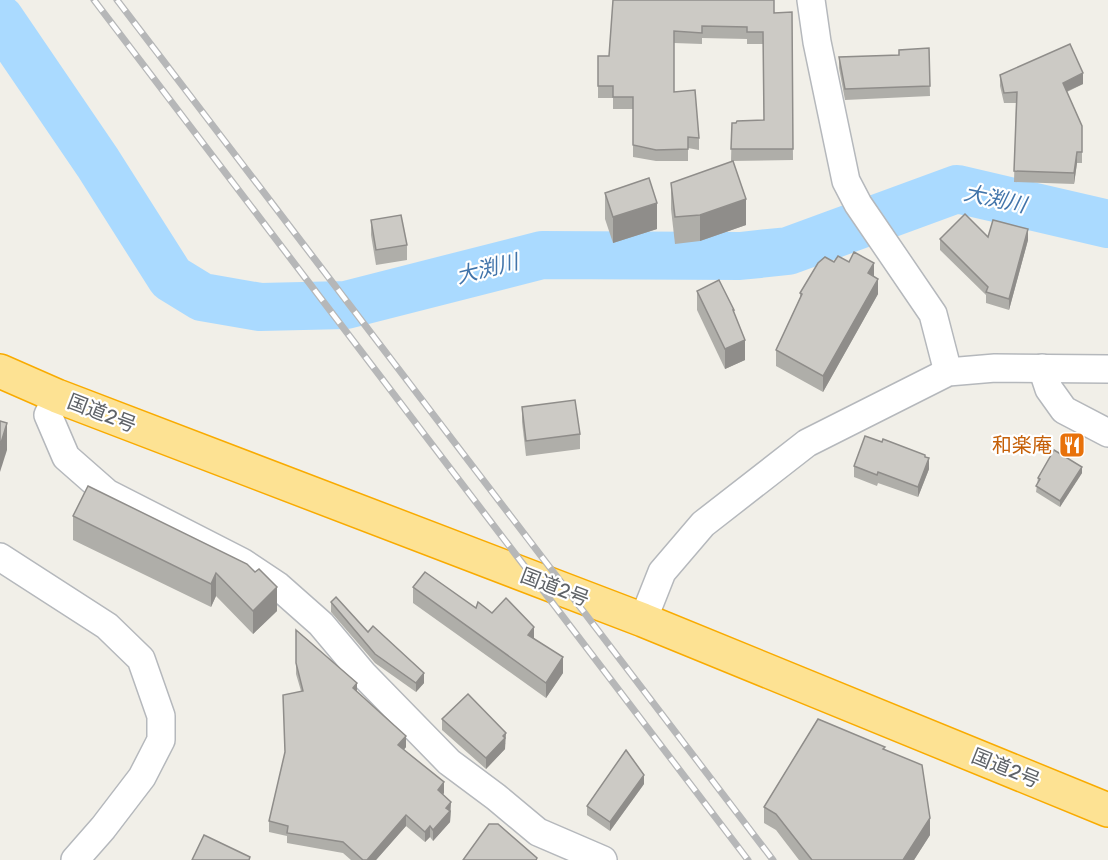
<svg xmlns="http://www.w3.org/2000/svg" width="1108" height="860" font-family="Rubik,'Noto Sans JP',sans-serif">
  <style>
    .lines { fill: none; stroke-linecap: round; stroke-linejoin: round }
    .river { stroke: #aadaff; stroke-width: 48 }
    .minor-casing { stroke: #b5b8bc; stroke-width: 30 }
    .highway-casing { stroke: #f9ab00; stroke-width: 36 }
    .minor { stroke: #fff; stroke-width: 27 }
    .highway { stroke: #fde293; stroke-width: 33 }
    .rail-casing { stroke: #b6b7b8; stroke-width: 7 }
    .rail { stroke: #fff; stroke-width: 4.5; stroke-dasharray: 14; stroke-linecap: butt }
    .wall { fill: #afaea9 }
    .shaded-wall { fill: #8f8d8a }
    .building { fill: #cccac5; stroke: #8f8d8a; stroke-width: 1.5 }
    .labels { text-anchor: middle; stroke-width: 4.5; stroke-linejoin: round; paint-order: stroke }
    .street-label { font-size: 20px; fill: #5f6368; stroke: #fff }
    .food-label { font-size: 20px; fill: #c56008; stroke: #fff; text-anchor: end }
    .water-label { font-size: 21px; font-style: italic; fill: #4174aa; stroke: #fff }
  </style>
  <rect width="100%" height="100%" fill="#f1efe8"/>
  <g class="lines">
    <polyline class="river" points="0,19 98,163 171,278 202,297 260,307 346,305 542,255 740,256 788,251 957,189 1108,224"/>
    <defs>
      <g id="minor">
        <polyline points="811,0 817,42 846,181 858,204 933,314 948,372"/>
        <polyline points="1042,368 1049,389 1064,410 1108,433"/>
        <polyline points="57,396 48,415 66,457 107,493 242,562 278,586 321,624 363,674 449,762 496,797 538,832 603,860"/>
        <polyline points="0,557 107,626 141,659 161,716 161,740 142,777 103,828 75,860"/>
        <polyline points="643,620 662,572 703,524 807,443 948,372 995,368 1108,369"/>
      </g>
      <polyline id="highway" points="0,371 57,396 643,620 1108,810"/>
    </defs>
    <use href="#minor" class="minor-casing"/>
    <use href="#highway" class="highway-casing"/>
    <use href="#minor" class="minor"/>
    <use href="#highway" class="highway"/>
    <defs>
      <g id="rail">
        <polyline points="94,0 748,860"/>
        <polyline points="117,0 773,860"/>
      </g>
    </defs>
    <use href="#rail" class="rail-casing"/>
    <use href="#rail" class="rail"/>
  </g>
  <g class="wall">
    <polygon points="613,0 774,13 792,12 793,160 731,161 732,123 764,120 763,44 747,44 747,39 702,38 702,44 674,43 674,92 699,138 699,150 688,148 688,161 656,161 633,157 633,109 613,109 613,98 598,98 598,56 609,56"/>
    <polygon points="929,48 930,96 845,100 839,68 839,57 899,55"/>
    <polygon points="1000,75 1083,84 1067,92 1082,126 1082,163 1077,163 1074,184 1014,182 1016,103 1004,103 1000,86"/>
    <polygon points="671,183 746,225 700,241 675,244 671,209"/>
    <polygon points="605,193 657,229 613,243 605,219"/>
    <polygon points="371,220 407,245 407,260 376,265 371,235"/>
    <polygon points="988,237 1028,240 1009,310 986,303 986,295 940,250 940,239"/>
    <polygon points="834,262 874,276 878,294 823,392 776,366 776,350 800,298 800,293"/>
    <polygon points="697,291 734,314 745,360 725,369 697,310"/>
    <polygon points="522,407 580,434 580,449 526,456 522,422"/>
    <polygon points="925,457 929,469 918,497 878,483 877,486 854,477 854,466"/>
    <polygon points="1082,473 1060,507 1036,492 1038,478"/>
    <polygon points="88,486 277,611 253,634 216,596 211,607 73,540 73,516"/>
    <polygon points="413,587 476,608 492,613 534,638 563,673 546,698 413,603"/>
    <polygon points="331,602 368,632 424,683 416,692 375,663 331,612"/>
    <polygon points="296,630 357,691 406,747 404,750 444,793 443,795 451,812 450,822 433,841 430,837 425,842 406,826 376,860 351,860 343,853 287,843 287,836 269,832 269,821 301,691 296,674"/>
    <polygon points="442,719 506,744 505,744 505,749 486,769 442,730"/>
    <polygon points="885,750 930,835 914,860 799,860 776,830 764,823 764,807"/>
    <polygon points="644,784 610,831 587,815 587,806"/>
  </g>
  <g class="shaded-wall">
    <polygon points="1083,73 1083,84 1063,93 1063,83"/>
    <polygon points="1077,152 1077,163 1074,184 1074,173"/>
    <polygon points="746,199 746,225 700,241 700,215"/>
    <polygon points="657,203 657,229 613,243 613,217"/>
    <polygon points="1028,229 1028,240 1009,310 1009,299"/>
    <polygon points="874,263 874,279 868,273"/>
    <polygon points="878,279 878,294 823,392 823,376"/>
    <polygon points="745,340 745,360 725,369 725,349"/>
    <polygon points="7,423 7,450 0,472 0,446"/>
    <polygon points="929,458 929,469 918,497 918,487"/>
    <polygon points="1082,467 1082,473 1060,507 1060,501"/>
    <polygon points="216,573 216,596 211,607 211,584"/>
    <polygon points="277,587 277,611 253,634 253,611"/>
    <polygon points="534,627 534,643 528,635"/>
    <polygon points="563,657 563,673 546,698 546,683"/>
    <polygon points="424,673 424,683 416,692 416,683"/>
    <polygon points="357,683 357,694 353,688"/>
    <polygon points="506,733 505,749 486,769 486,758"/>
    <polygon points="406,736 406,747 398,756 398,745"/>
    <polygon points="644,775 644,784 610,831 610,822"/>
    <polygon points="444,782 444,793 438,800 438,790"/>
    <polygon points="451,802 450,822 433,841 433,830 446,808"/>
    <polygon points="406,815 406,826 376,860 367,860"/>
    <polygon points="930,818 930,835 914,860 903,860"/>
    <polygon points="430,826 430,837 425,842 425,832"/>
  </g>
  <g class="building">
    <polygon points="613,0 774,0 774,13 792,12 793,149 731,149 732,123 736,123 737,121 764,120 763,32 747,32 747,27 702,26 702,33 674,31 674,92 695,90 699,138 688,137 688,149 656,150 633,145 633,97 613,97 613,86 598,86 598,56 609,56"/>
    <polygon points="1070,44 1083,73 1063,83 1082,126 1082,152 1077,152 1074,173 1014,171 1017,92 1004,93 1000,75"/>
    <polygon points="929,48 930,86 845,89 839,57 899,55 899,50"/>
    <polygon points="733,161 746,199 700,215 675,217 671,183"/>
    <polygon points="649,178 657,203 613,217 605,193"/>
    <polygon points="965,214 988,237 993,220 1028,229 1009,299 986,292 988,287 940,239"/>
    <polygon points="401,215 407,245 376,250 371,220"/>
    <polygon points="854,252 874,263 868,273 878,279 823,376 776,350 802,294 800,293 818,263 825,257 834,262 838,256 849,262"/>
    <polygon points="719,280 734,310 733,310 745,340 725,349 697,291"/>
    <polygon points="575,400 580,434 526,441 522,407"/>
    <polygon points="0,421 7,423 0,446"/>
    <polygon points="865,436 882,442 883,439 925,455 925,457 929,458 918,487 878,472 877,475 854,466"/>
    <polygon points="1054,450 1082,467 1060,501 1036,486 1040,479 1038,478"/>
    <polygon points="88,486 247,564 255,572 259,569 277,587 253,611 216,573 211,584 73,516"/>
    <polygon points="425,572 476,608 478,602 492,613 506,598 534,627 528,635 563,657 546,683 413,587"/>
    <polygon points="336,597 368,632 373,626 424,673 416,683 375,654 331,602"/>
    <polygon points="296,630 357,683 353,688 406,736 398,745 444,782 438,790 451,802 446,808 450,811 433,830 430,826 425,832 406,815 367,860 363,860 343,842 287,833 288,826 269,821 285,752 283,695 303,691 296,663"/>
    <polygon points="468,694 506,733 503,736 505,738 486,758 442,719"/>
    <polygon points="818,719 885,747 883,749 922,765 930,818 903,860 812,860 776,814 764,807"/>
    <polygon points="626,750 644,775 610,822 587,806"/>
    <polygon points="489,824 498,824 537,858 536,860 463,860"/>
    <polygon points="204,835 250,857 249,860 192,860"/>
  </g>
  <defs>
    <symbol id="restaurant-square" viewBox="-11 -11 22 22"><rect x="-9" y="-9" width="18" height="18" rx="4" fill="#e8710a" stroke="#fff"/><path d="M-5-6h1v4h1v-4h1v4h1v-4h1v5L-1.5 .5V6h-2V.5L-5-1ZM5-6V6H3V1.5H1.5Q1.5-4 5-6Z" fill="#fff"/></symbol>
  </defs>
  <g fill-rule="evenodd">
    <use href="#restaurant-square" x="1057" y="430" width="30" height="30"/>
  </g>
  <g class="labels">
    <g class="street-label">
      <text transform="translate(102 413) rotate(21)" y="7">国道2号</text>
      <text transform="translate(555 587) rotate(21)" y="7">国道2号</text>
      <text transform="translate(1006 768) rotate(22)" y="7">国道2号</text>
    </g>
    <g class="food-label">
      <text x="1052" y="452">和楽庵</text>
    </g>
    <g class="water-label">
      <text transform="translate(995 199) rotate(12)" y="7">大渕川</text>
      <text transform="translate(487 269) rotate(-14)" y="7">大渕川</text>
    </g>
  </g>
</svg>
